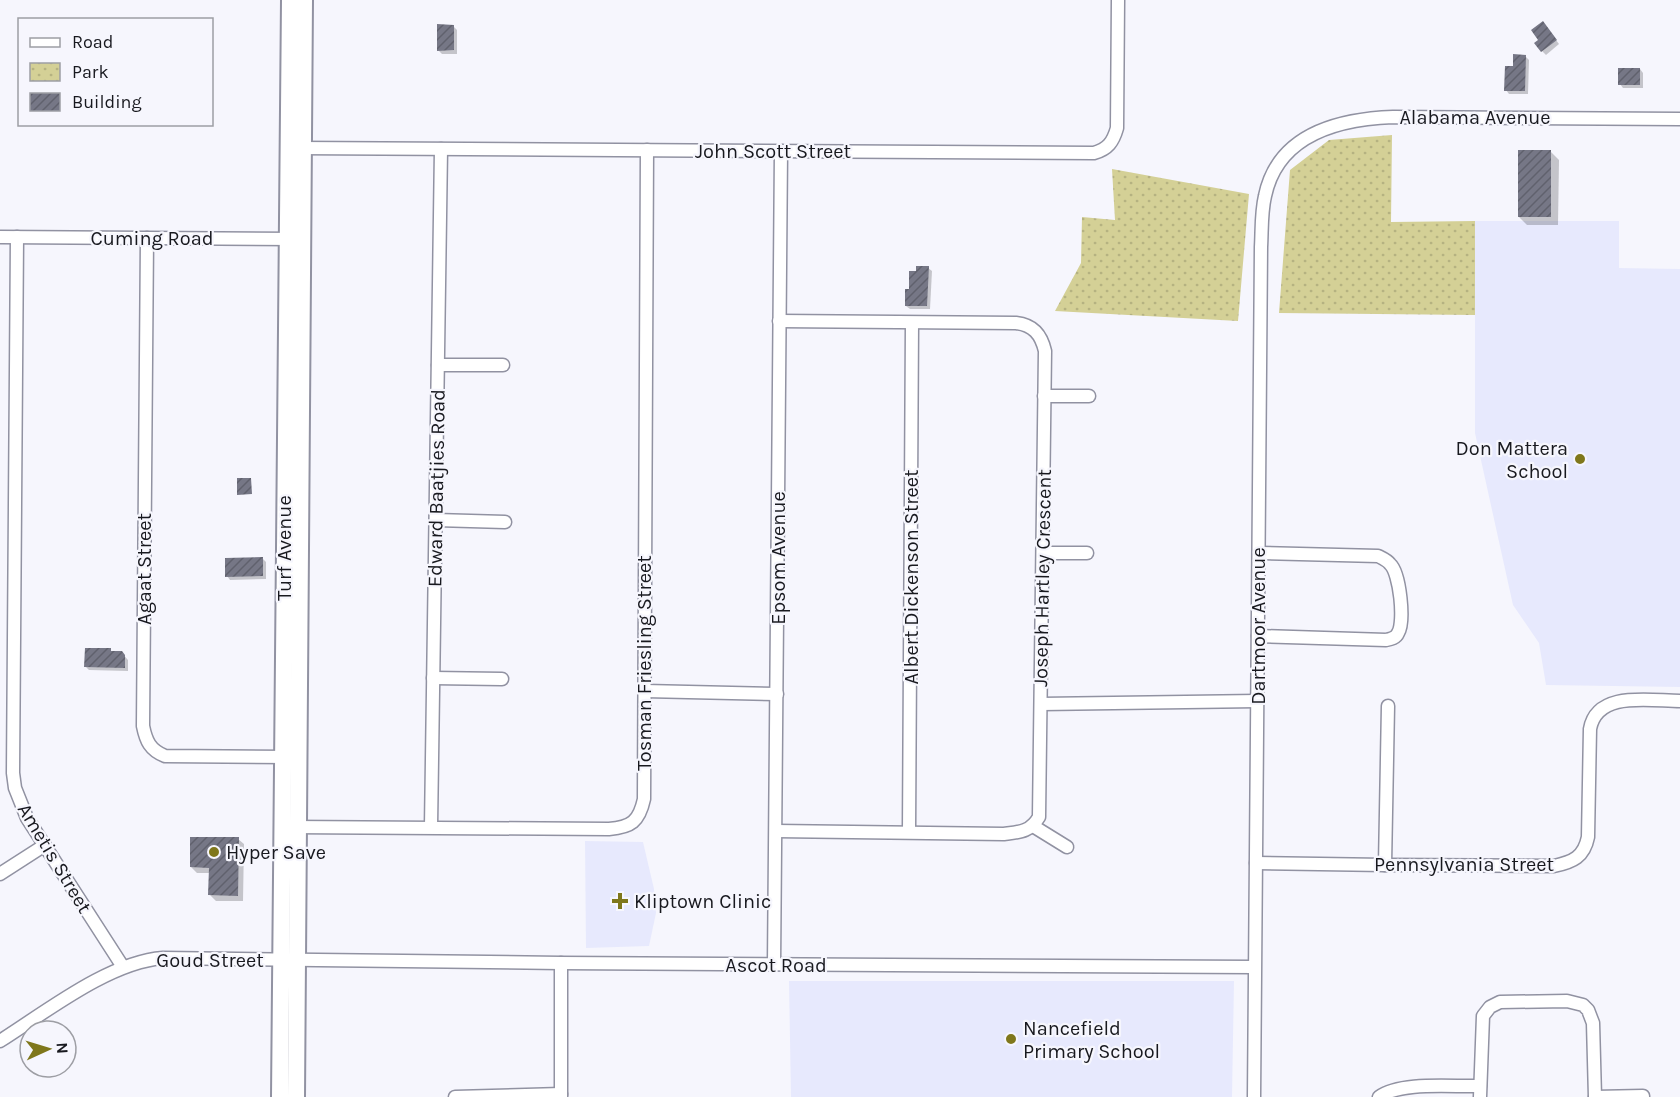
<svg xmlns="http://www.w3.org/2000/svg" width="1680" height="1097" font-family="Karla,sans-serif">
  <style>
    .built { fill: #e7e9fd }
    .park { fill: url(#park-dots) }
    .shadow { fill: #0003 }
    .building { fill: url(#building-hatch) }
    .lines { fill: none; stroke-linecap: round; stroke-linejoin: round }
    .street-casing { stroke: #9192a2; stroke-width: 15 }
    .secondary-casing { stroke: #9192a2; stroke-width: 20 }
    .street { stroke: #fff; stroke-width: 12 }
    .secondary { stroke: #fff; stroke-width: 16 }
    .poi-dot { fill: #7f771b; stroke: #f6f6fd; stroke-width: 2 }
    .labels { text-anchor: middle; stroke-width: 4.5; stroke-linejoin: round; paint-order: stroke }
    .street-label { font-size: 20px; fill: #18191f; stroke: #f6f6fd }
    .poi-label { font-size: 20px; fill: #18191f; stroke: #f6f6fd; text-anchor: start }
  </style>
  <defs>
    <pattern id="park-dots" width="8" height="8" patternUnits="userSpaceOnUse" patternTransform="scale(1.5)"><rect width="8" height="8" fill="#d4d096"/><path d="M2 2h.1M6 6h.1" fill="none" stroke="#b5b281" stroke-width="1.8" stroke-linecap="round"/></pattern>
    <pattern id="building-hatch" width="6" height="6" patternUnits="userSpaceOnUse" patternTransform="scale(1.5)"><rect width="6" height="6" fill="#767786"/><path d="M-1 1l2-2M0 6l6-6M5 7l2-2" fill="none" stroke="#60616d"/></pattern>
  </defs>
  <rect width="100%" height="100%" fill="#f6f6fd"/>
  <g class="built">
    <polygon points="1475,221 1619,221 1619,268 1680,269 1680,687 1546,685 1539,643 1513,605 1475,433"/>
    <polygon points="585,841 643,842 654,889 656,913 649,946 586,948"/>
    <polygon points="789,981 1234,981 1232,1097 791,1097"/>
  </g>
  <g class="park">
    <polygon points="1392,135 1391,222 1475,221 1475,315 1279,313 1290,170 1329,140"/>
    <polygon points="1112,169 1249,194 1238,321 1055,311 1081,263 1082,217 1115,220"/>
  </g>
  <g class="shadow">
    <polygon points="453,26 457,30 457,54 442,54 438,50"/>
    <polygon points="1546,27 1559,44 1546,55 1542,51"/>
    <polygon points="1525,56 1529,60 1528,94 1509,94 1506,90 1514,68"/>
    <polygon points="1640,69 1643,73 1643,88 1623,88 1620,84"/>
    <polygon points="1551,152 1559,160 1558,225 1527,225 1519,217"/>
    <polygon points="928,268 932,271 930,309 910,309 906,306 911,290"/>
    <polygon points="262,558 266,562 266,579 230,580 227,576"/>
    <polygon points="110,650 113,652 121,652 128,660 128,671 89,670 86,667"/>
    <polygon points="238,839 244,844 243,901 216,901 210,895 210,873 197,873 191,867"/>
  </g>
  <g class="building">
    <polygon points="1543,21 1557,40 1541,52 1534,43 1538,40 1531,30"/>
    <polygon points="437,24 454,25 454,50 437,51"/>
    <polygon points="1513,54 1526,55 1525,91 1504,91 1505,66 1513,66"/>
    <rect x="1618" y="68" width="22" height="17"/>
    <rect x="1518" y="150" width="33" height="67"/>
    <polygon points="916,266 929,266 927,306 905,306 905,289 909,289 909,271 916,271"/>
    <polygon points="237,478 251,478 252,494 237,495"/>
    <polygon points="263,557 263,576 225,577 225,558"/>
    <polygon points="85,648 111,648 111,651 122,651 125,655 125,668 84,667"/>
    <polygon points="190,837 239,837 238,896 208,895 209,868 190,867"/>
  </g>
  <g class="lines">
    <defs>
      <g id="street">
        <path d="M297,148L1094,153C1108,149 1113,142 1117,128L1118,0"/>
        <polyline points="0,237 296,239"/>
        <polyline points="17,237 13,773 15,788 27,818 123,967"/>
        <path d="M147,238L143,726C146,741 150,750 165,756L290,757"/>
        <polyline points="438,365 503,365"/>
        <polyline points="1044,396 1089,396"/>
        <polyline points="436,520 505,522"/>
        <polyline points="1043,553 1087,553"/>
        <path d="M1258,636L1386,640C1391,639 1396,638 1398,633C1405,622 1400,573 1390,564C1387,560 1382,558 1378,556L1259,553"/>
        <polyline points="433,678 502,679"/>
        <polyline points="645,691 777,694"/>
        <polyline points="1041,704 1258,701"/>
        <polyline points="1033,826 1067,847"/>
        <path d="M291,827L609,829C631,827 639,822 644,799L647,150"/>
        <polyline points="431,827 441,149"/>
        <path d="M776,831L1004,834C1020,832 1030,832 1039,817L1045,351C1041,334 1033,325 1016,323L779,321"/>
        <polyline points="909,832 912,323"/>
        <path d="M1256,863L1385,865L1554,866C1573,862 1584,857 1588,837L1590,729C1597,690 1650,701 1680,701"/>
        <polyline points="1385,865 1388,706"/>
        <polyline points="0,874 45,845"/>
        <polyline points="561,963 561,1097"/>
        <polyline points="774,965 781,151"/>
        <path d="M0,1041C46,1012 109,962 163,958L561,963L1254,967"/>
        <polyline points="455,1097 561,1094"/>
        <path d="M1254,1097L1261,247C1262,230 1261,213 1265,196C1278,134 1339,119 1393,117L1680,119"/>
        <path d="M1379,1097C1401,1081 1452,1087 1480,1086"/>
        <polyline points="1480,1097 1483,1016 1490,1007 1500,1002 1567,1001 1583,1005 1588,1010 1593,1023 1595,1097"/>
        <polyline points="1595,1097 1643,1096"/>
      </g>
      <g id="secondary">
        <polyline points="280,1097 290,0"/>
        <polyline points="296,1097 304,0"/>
      </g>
    </defs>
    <use href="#street" class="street-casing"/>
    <use href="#secondary" class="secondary-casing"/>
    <use href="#street" class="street"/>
    <use href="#secondary" class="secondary"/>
  </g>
  <g class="poi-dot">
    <circle cx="1580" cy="459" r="6"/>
    <circle cx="214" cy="852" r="6"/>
    <path d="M617 892h6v6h6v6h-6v6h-6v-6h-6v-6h6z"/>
    <circle cx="1011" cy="1039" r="6"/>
  </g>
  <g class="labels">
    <g class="street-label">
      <text x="1475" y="124">Alabama Avenue</text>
      <text x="773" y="158">John Scott Street</text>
      <text x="152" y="245">Cuming Road</text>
      <text transform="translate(436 488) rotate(-89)" y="7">Edward Baatjies Road</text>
      <text transform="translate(284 548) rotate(-90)" y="7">Turf Avenue</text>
      <text transform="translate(778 558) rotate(-90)" y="7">Epsom Avenue</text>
      <text transform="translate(144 569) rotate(-90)" y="7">Agaat Street</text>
      <text transform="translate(911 577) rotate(-90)" y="7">Albert Dickenson Street</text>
      <text transform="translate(1042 578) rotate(-89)" y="7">Joseph Hartley Crescent</text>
      <text transform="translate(1258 626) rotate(-90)" y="7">Dartmoor Avenue</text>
      <text transform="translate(644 663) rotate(-90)" y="7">Tosman Friesling Street</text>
      <text transform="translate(55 858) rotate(59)" y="7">Ametis Street</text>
      <text x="1464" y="871">Pennsylvania Street</text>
      <text x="210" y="967">Goud Street</text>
      <text x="776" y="972">Ascot Road</text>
    </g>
    <g class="poi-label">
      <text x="1568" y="455" text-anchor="end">Don Mattera<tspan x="1568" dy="23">School</tspan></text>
      <text x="226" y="859">Hyper Save</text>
      <text x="634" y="908">Kliptown Clinic</text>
      <text x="1023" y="1035">Nancefield<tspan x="1023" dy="23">Primary School</tspan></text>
    </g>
  </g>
  <rect x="18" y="18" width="195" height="108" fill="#f6f6fd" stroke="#9d9ea4" stroke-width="1.5"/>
  <rect x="30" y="38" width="30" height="9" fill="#ffffff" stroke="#9d9ea4" stroke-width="1.5"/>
  <text x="72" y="48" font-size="18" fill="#18191f">Road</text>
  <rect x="30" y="63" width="30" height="18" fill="url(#park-dots)" stroke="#9d9ea4" stroke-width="1.5"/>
  <text x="72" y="78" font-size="18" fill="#18191f">Park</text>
  <rect x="30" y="93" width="30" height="18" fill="url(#building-hatch)" stroke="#9d9ea4" stroke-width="1.5"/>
  <text x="72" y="108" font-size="18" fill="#18191f">Building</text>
  <g transform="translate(48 1049) rotate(86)"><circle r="28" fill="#f6f6fd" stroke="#9d9ea4" stroke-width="1.5"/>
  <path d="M0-4.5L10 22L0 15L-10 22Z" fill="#7f771b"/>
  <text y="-9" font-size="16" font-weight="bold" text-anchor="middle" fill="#18191f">N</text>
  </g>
</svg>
